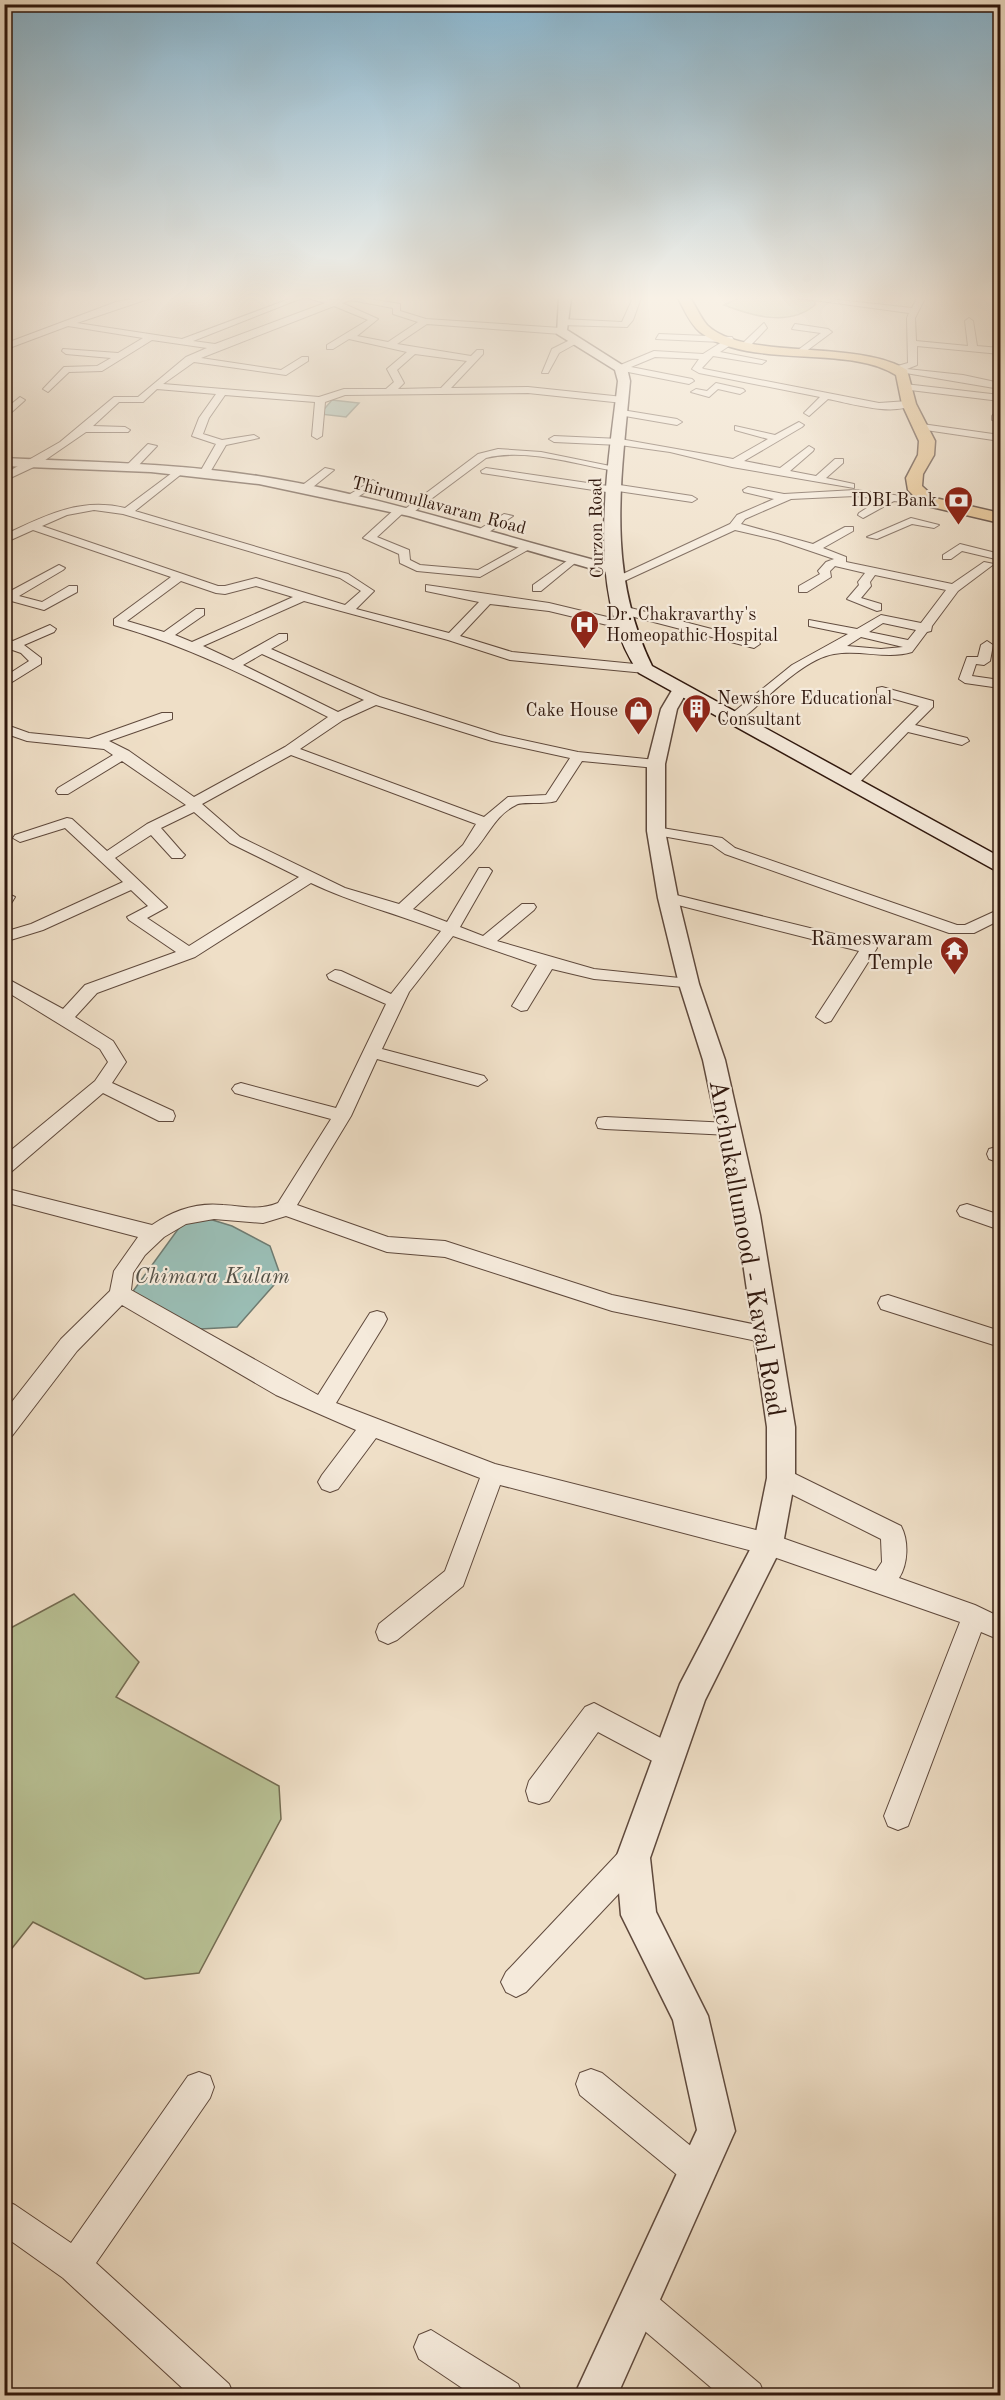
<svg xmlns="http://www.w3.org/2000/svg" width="1005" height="2400" font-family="'Old Standard TT',serif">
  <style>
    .green { fill: #b9c296; stroke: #746c52; stroke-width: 1.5 }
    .water { fill: #9abdb4; stroke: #6f7b71; stroke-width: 1.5 }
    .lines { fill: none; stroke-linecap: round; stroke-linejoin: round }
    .minor-casing { stroke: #5f493c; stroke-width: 2 }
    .tertiary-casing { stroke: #5f493c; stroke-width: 3 }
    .secondary-casing { stroke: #2f170d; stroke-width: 3 }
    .primary-casing { stroke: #2f170d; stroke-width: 3 }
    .minor { fill: #f5eadb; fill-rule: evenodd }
    .tertiary { fill: #f5eadb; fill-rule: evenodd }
    .secondary { fill: #f5eadb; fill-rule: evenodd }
    .primary { fill: #e8c084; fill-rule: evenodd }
    .labels { text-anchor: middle; stroke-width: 4.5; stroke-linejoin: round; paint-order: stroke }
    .far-poi-label { font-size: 18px; fill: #2f170d; stroke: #f5eadb; text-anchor: end }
    .far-street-label { font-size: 18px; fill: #2f170d; stroke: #f5eadb }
    .poi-label { font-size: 21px; fill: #2f170d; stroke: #f5eadb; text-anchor: end }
    .water-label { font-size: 22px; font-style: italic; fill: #545147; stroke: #f5eadb }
    .near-street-label { font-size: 26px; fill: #2f170d; stroke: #f5eadb }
  </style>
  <rect width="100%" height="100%" fill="#efdfc7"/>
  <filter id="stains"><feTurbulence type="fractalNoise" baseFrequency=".00333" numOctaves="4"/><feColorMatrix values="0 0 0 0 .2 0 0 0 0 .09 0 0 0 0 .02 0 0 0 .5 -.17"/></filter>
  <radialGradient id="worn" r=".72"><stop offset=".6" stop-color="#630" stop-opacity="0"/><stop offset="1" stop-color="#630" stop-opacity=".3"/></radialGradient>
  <g class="green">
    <path d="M739,298H790L815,301V305C789,327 752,316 724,305Z"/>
    <polygon points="74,1594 139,1662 116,1697 279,1786 281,1819 199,1973 145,1979 33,1922 9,1952 5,1950 5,1631"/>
  </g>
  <g class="water">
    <polygon points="332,400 359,403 346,417 320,414"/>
    <polygon points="206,1218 232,1226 270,1246 281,1277 237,1327 200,1329 131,1294 184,1221"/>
  </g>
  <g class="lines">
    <defs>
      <g id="minor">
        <path d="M137,298H151L77,323L182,339L292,298H302L193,341L215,344L325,303L308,298L334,300L363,298L400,304V311L426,319L561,328L565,331L561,334L427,324L397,344L471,356L477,350H483V354L451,388L528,387L623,397L628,400L623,403L528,393L345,395L325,402L322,436L317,439L312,436L315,402L225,395L209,418L203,434L222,440L254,435L259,438L226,445L209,474L205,475L200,472L216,444L192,436L199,418L216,394L157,389L143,402H119L93,426L125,427L130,430L128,432H86L38,465L4,481V474L60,442L114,397H138L186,357L207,348L152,340L102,371L69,372L48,392L43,389L64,367L97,366L111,358L66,354L62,351L63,349L118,353L143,338L68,326L4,350V344L116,302ZM351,300L393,308V314L418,322L388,342L357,336L378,319L342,303ZM334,306L368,320L327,345V349H333L349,339L407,352L387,369L394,382L386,389H344L319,397L163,384L194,362L286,375L308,361V357H302L281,370L201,358ZM415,354L467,361L441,388L398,389L404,383L397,370Z"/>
        <polygon points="633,298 641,298 633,320 627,327 562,325 558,322 562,319 622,322"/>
        <polygon points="799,298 820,298 912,308 917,298 925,298 915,318 916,341 968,346 965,321 969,318 973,321 977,346 1000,348 1000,354 917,346 917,365 907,369 963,375 1000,383 1000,389 894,371 894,367 908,363 907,318 909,313"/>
        <polygon points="4,319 9,319 10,321 4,324"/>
        <polygon points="764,323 767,328 750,346 744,346 744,342"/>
        <polygon points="795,324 828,329 832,332 801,355 797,352 798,350 821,333 792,329"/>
        <path d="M659,334L732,337L735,342L720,352L766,361L762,364L713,356L702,368L704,369L879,403L908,401L913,404C895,417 849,403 828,399L809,416L804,413L820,397L699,373L692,369L699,359L655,357L631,367L692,379L694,381L689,384L618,370V366L654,351L703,354L722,342L656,339Z"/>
        <polygon points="574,338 577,343 559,353 548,373 542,373 552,349"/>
        <polygon points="716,383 743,389 745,391 740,394 718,389 709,397 691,392 696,389 707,391"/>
        <polygon points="905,384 1000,395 1000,401 902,389 900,387"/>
        <polygon points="20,397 25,400 23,402 4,419 4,410"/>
        <polygon points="1000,408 998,420 992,420 992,416"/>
        <polygon points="622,410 677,419 682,422 677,425 619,415 617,413"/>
        <polygon points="799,422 804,425 802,427 744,461 780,468 809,446 814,449 813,451 790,471 816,476 835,459 843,459 843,463 826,478 854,484 854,488 732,467 670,452 620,445 554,442 549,439 554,436 620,439 733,459 768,439 735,430 735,426 775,435"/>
        <polygon points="922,424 1000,435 1000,441 919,429 919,425"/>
        <polygon points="148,444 157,446 135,469 127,469 127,465"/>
        <path d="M498,449L541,452L620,468L615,471C575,464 526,448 486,458L411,514L403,513L377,537L409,550L410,560L420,565L478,570L523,545L533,547L480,577L417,571L400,563L399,554L363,538L396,508L405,509L478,454Z"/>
        <path d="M180,467L184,468V472L135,511L348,574L374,591L356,609L449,633L479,602L426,591V585L549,603L628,622L630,625L624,629L549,611L490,604L460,636L512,652L645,665L651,669L645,673L510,660L448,640L304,601L203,646L233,660L279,634H287V640L271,649L380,697L500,735L578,752L656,760L663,764L656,768L582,761L556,801C543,805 522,801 516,805C495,815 488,836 473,852C455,872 433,890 413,909L447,922L479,868H489L492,871L460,927L483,936L522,904H534L536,907L534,910L497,941L594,969L689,979L695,980L697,984L695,988L594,979L552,969L527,1010L521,1011L512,1006L537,965L453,936L409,992L382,1049L484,1076L487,1080L478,1086L377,1059L351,1116L297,1205L388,1237L445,1241L612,1295L767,1327L774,1329L778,1335L774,1341L767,1343L612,1311L445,1257L387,1252L286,1216L263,1223L214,1219L186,1224L164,1237L145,1255L133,1273L131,1290L318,1395L370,1313L377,1311L384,1313L387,1319L384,1325L336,1403L495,1464L768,1533L876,1571L882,1562L881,1539L773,1485L769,1478L773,1471L781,1468L789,1471L901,1526C909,1541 908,1564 899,1578L975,1605L1000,1617V1640L981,1632L908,1826L898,1830L888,1826L884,1816L960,1622L768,1555L500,1485L463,1586L397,1640L388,1644L379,1640L376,1632L379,1624L445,1571L480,1478L376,1438L338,1489L330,1492L322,1489L318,1482L322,1475L356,1430L276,1395L122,1305L77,1351L12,1436L4,1438V1412L61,1339L110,1291L114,1271L138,1237L4,1202V1188L152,1225C172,1211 197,1202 223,1205C242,1206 259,1211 278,1203L331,1119L235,1093L232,1089L235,1085L241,1083L336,1108L386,1004L329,979L327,975L335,970L341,971L391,994L441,931C398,914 352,903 311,883L195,957L97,993L75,1017L113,1041L126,1062L112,1083L173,1111L175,1116L173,1121H159L103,1093L11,1172L4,1174V1156L95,1081L108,1062L100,1049L4,990V977L63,1009L85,985L176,952L129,920L127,917L148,906L131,890L43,930L4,942V932L31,924L123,882L65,828L20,842L13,838L15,835L67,818L72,819L107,851L147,824L186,805L122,761L68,794H58L56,791L58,788L113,755L104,749L27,741L4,733V724L29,733L89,739L162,713H172V719L109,741L129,751L194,797L285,747L328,717C257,681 191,647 114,625V619L171,577L33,530L4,543V535C44,516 80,497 125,508ZM94,510L123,514L340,578L361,591L345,605L256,578L225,586H218L42,526L67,515ZM181,581L216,593L225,594L256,586L293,597L192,642L175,635L204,615V609H196L164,632L127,621ZM262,654L364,700L338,712L243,665ZM376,705L492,741L570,758L546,795L508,797L484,817L300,749L343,720ZM291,755L476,824L463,845L399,904L345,888L240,837L202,804ZM194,812L230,843L299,877L189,946L147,918L167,907L115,858L151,835L172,858H182L185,855L182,852L161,828Z"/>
        <polygon points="325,468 334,470 308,491 300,491 300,487"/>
        <polygon points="486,468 608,486 613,484 692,496 697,499 692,502 618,491 613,493 482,473 481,471"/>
        <polygon points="373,480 378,483 377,485 351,501 342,499"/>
        <path d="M748,487L784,494L855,490L933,500L934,502L929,505L894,501L863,518L858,515L859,513L881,499L855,496L791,499L745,519L741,524L813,544L845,527H853V531L823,548L846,557V562L952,584L984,562L994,564L958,591L932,626L931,631L927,632L912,652C886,660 861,649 834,654C803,659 764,701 740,721H730V715L792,665L848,634L809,626V620L857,629L881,615L921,623L946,590L875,575L870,582L871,586L861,598L881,604V610L877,611L847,599L859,585L858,582L865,573L835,566L830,571L831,577L807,592H799V586L820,574L818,571L826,562L834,559L778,540L735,530L620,583H612V579L730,524L737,515L774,499L744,492L743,490ZM883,623L916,630L908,640L869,632ZM861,637L903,647L881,649L847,646Z"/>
        <polygon points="504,514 513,516 486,534 478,534 478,530"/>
        <polygon points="911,518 939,525 934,528 912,524 877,539 867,537"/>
        <polygon points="960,544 1000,554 1000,560 962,551 951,559 943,559 943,555"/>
        <polygon points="571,558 577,561 575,563 541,591 533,591 533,585"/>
        <polygon points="59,565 65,568 63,570 19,596 42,602 69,586 77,586 77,592 44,610 4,599 5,594"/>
        <polygon points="619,605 758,641 760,644 754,648 615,612 613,609"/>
        <polygon points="50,625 56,629 54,632 24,645 41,658 41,664 4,687 4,677 29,661 21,653 4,647 4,638 13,641"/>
        <polygon points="987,641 993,645 990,661 984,665 976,664 972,676 1000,680 1000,688 965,683 959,679 967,657 978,657 981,645"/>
        <polygon points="882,687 933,701 933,707 915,725 967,738 969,741 962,745 908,732 858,784 848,784 848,778 919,706 877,694 877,688"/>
        <polygon points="656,827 722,838 735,848 957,925 965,925 1000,909 1000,920 974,933 949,933 725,854 712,845 651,834 649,831"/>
        <polygon points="4,892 15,897 10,905 4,907"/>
        <polygon points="668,893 875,944 877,948 831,1021 825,1023 816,1017 859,951 662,901 660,898"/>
        <polygon points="605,1117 730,1123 737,1124 739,1129 737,1134 730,1135 605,1129 598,1128 596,1123 598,1118"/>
        <polygon points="996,1147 1000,1149 1000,1163 989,1159 987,1154 989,1149"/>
        <polygon points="967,1204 1000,1215 1000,1230 960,1216 957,1211 960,1206"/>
        <polygon points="888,1295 1000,1331 1000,1347 881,1309 878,1303 881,1297"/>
        <polygon points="594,1703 678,1747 682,1756 678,1765 669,1769 660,1765 598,1732 549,1801 539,1804 529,1801 526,1791 529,1781 585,1707"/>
        <polygon points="633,1844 643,1848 647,1858 643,1868 526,1992 516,1997 506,1992 501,1982 506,1972 623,1848"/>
        <polygon points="591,2069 602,2073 709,2161 714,2172 709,2183 698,2188 687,2183 580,2095 576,2084 580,2073"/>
        <polygon points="199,2072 210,2076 214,2087 210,2098 96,2263 229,2384 234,2396 191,2396 63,2278 4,2236 4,2200 15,2205 71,2243 188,2076"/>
        <polygon points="638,2286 650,2291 760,2384 765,2396 721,2396 626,2315 621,2303 626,2291"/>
        <polygon points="431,2330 518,2384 523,2396 474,2396 419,2359 414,2347 419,2335"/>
      </g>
      <g id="tertiary">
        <path d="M4,458C89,462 174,463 258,476C380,495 498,536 618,566L620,569L613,573L596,570L409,516L259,484L151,472L4,466Z"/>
        <polygon points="680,685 688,690 677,709 665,764 665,831 678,898 699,984 725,1060 760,1215 795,1427 795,1478 783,1544 705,1700 650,1858 656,1912 708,2016 735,2131 617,2396 574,2396 697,2130 673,2020 621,1915 616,1858 680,1684 754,1542 767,1478 767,1427 736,1215 703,1060 679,984 658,898 647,831 647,764 661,709 674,687"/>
      </g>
      <path id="secondary" d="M559,298H571L567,330L627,368L630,381C621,483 606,570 652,666L1000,857V871L993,869L639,673C584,594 608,470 618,381L615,370L557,334Z"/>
      <path id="primary" d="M678,298H690C696,306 700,317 707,325C743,361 858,339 907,370L916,404L935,441L934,455L923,474L922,486L935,498L1000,513V523L923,505L908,490L906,478L918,455L919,441L902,404L896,375C848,344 748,370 700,332C690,324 684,309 678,298Z"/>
    </defs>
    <use href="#minor" class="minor-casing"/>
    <use href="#tertiary" class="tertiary-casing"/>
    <use href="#secondary" class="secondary-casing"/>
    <use href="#primary" class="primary-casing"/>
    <use href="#minor" class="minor"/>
    <use href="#tertiary" class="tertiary"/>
    <use href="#secondary" class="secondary"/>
    <use href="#primary" class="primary"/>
  </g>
  <linearGradient id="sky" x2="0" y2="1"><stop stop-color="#89b8d3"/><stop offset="0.47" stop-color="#f8f1e6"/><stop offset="1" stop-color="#f8f1e6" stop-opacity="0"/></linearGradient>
  <rect width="1005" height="634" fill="url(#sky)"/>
  <defs>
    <symbol id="bank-pin" viewBox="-11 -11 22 30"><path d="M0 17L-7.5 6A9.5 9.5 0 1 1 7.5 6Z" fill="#8f2418" stroke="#f5eadb"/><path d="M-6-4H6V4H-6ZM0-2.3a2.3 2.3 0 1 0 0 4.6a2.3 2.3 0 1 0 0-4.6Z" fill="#fff"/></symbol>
    <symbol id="hospital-pin" viewBox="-11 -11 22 30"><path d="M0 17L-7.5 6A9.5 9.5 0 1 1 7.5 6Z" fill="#8f2418" stroke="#f5eadb"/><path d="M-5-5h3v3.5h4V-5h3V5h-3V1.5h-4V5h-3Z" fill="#fff"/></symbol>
    <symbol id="building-pin" viewBox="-11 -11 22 30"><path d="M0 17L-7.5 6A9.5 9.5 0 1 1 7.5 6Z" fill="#8f2418" stroke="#f5eadb"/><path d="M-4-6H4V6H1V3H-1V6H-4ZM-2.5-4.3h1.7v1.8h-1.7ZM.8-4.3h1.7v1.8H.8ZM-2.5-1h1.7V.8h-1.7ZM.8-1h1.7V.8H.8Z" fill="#fff"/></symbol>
    <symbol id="shop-pin" viewBox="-11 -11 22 30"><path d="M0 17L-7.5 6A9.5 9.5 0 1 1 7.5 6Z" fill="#8f2418" stroke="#f5eadb"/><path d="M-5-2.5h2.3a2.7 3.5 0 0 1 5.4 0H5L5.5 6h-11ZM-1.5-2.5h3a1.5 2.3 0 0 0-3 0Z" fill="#fff"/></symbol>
    <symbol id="temple-pin" viewBox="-11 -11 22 30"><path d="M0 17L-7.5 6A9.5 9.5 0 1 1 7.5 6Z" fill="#8f2418" stroke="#f5eadb"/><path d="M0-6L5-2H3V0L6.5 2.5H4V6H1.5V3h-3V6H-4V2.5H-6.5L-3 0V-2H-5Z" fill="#fff"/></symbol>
  </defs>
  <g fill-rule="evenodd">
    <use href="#bank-pin" x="942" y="484" width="33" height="45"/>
    <use href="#hospital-pin" x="568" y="608" width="33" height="45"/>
    <use href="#building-pin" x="680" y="692" width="33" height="45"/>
    <use href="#shop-pin" x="622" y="694" width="33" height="45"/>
    <use href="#temple-pin" x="938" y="934" width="33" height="45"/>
  </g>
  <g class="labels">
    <g class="far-poi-label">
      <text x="937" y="506">IDBI Bank</text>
      <text x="606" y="620" text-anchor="start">Dr. Chakravarthy's<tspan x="606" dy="21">Homeopathic Hospital</tspan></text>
      <text x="717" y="704" text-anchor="start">Newshore Educational<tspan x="717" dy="21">Consultant</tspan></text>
      <text x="618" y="716">Cake House</text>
    </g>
    <g class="far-street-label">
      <text transform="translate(439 505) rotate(15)" y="6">Thirumullavaram Road</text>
      <text transform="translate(596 528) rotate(-91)" y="6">Curzon Road</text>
    </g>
    <g class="poi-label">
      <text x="933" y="945">Rameswaram<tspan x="933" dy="24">Temple</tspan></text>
    </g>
    <g class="water-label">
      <text x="212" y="1283">Chimara Kulam</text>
    </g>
    <g class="near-street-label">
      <text transform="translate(748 1248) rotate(80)" y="9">Anchukallumood - Kaval Road</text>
    </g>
  </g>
  <rect width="1005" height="2400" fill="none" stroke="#efdfc7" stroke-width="24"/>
  <rect x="6" y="6" width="993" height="2388" fill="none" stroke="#2f170d" stroke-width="3"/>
  <rect x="12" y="12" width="981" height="2376" fill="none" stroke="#2f170d" stroke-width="1.5"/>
  <rect width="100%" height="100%" filter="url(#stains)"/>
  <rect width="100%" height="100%" fill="url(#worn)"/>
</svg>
